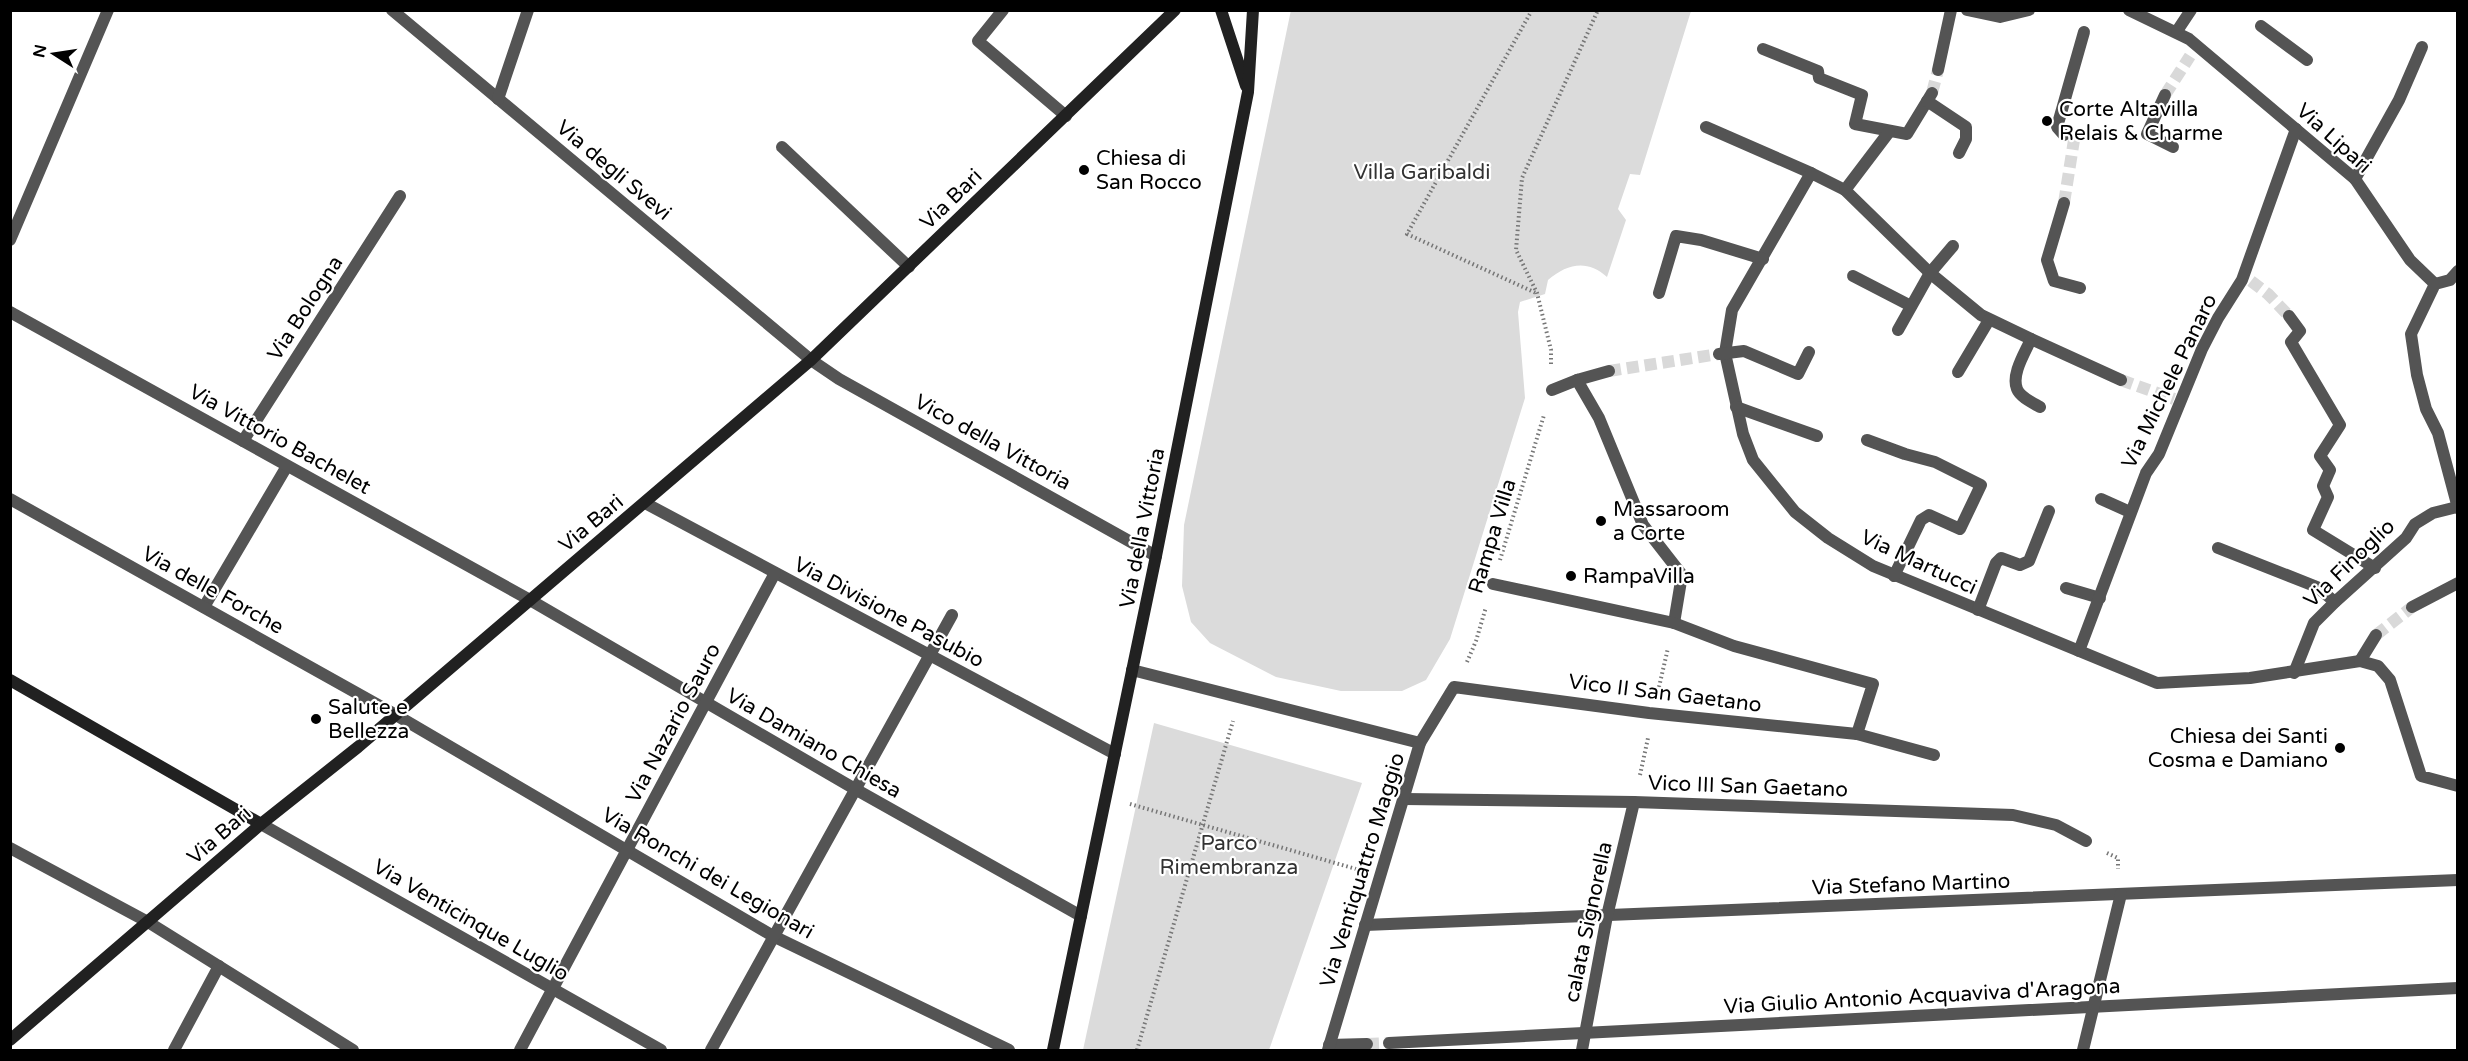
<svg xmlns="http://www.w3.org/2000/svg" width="2468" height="1061" font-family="'Varela Round',sans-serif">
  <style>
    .green { fill: #dbdbdb }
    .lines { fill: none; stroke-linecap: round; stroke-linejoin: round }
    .street-tunnel { stroke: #d9d9d9; stroke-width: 12; stroke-dasharray: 12 6; stroke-linecap: butt }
    .path { stroke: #767676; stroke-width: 4; stroke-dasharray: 1.5 3; stroke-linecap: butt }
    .lane { stroke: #545454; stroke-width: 12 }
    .street { stroke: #545454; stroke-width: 12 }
    .secondary { stroke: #212121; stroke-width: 12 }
    .poi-dot { fill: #000; stroke: #fff; stroke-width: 2 }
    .labels { text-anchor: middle; stroke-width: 4.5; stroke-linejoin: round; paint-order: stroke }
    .poi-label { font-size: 21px; fill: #000; stroke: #fff; text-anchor: start }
    .street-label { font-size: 21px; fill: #000; stroke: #fff }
    .park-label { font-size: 21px; fill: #323232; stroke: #fff }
  </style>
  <rect width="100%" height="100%" fill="#fff"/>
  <g class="green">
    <path d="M1291,10L1691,11L1640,175L1630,174L1618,209L1626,220L1607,277C1587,259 1567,264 1548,280L1545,294L1520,302L1518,312L1525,398L1450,639L1426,680L1402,691H1341L1276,677L1210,643L1191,622L1182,586L1184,525Z"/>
    <polygon points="1154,723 1362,783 1269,1050 1083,1050"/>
  </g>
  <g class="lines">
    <g class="street-tunnel">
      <polyline points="1932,93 1938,70"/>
      <polyline points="2165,95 2190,56"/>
      <polyline points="2064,203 2074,140 2064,135"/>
      <polyline points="2251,281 2268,294 2289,316"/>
      <polyline points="1609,371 1719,354"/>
      <polyline points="2121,380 2174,399"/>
      <polyline points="2376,635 2412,607"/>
      <polyline points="1367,1044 1389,1043"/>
    </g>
    <g class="path">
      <polyline points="1532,10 1407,234 1536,293"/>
      <polyline points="1551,364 1551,350 1537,293 1516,250 1522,178 1598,10"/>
      <polyline points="1500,560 1544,415"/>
      <polyline points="1467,662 1476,641 1486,607"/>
      <polyline points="1659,687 1668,648"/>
      <polyline points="1640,775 1648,738"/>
      <polyline points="1130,804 1356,869"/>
      <polyline points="2107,853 2118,858 2118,869"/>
      <polyline points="1137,1050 1233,721"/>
    </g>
    <g class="lane">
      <polyline points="1003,10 978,41 1066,116"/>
      <polyline points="2261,26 2307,60"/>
      <polyline points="1706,127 1811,173"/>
      <polyline points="204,607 287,466"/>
    </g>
    <g class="street">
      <polyline points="392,10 811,360 839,379 1156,556"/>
      <polyline points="1967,10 2000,17 2029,10"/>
      <polyline points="2129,10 2189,39 2355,179 2410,260 2435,284"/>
      <polyline points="2177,31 2191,10"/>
      <polyline points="1763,49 1818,71 1819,78 1862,95 1855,124 1907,134 1932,93"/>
      <polyline points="1938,70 1951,10"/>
      <polyline points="2165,95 2147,134 2173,147"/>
      <polyline points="498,99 528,10"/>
      <polyline points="1927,101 1966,127 1966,139 1959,153"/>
      <polyline points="1889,132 1845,190 1811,173 1732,310 1725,353 1743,434 1753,460 1795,512 1828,538 1873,566 2157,683 2250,678 2360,661 2378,666 2390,680 2421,776 2458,786"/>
      <polyline points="2064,135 2057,127 2084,32"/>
      <polyline points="782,147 909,267"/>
      <polyline points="2355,179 2399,100 2422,47"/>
      <polyline points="1845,190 1930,273 1981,315 2031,339"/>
      <polyline points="2064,203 2047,260 2054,281 2080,288"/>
      <polyline points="10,240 108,10"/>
      <polyline points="2458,271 2450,280 2435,284 2411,334 2417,375 2426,409 2438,433 2458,508"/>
      <polyline points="1853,276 1911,306"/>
      <polyline points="1659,293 1676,236 1701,240 1763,259"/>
      <polyline points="10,312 530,600 855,789 1081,916"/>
      <polyline points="2289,316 2300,331 2291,342 2340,425 2320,456 2330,470 2323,486 2328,497 2313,530 2375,568"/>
      <polyline points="1898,330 1930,273 1953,246"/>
      <polyline points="1719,354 1744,351 1798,374 1809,352"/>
      <polyline points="1958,372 1989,320"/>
      <polyline points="1577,380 1609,371"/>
      <polyline points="1552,390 1577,380 1599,418 1643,525 1682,575 1674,623"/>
      <polyline points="1736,407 1817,436"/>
      <path d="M2040,407C2033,403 2020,397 2017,389C2011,374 2025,353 2031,339L2121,380"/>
      <polyline points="1867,440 1905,454 1935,462 1981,485 1960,529 1929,515 1921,520 1894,576"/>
      <polyline points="243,441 400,196"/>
      <polyline points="10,499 396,715 773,936 1009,1050"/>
      <polyline points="2101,499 2130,512"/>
      <polyline points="645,503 1115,754"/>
      <polyline points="2218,548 2317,587 2335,602"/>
      <polyline points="1493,584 1674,623 1734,646 1873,684 1857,734"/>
      <polyline points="2066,588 2100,598"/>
      <polyline points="2412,607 2458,583"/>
      <polyline points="1978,610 1996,563 2001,558 2020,565 2029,561 2049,511"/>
      <polyline points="2079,651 2146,473 2159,454 2202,349 2218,318 2242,280 2296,129"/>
      <polyline points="2360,661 2376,635"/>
      <polyline points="1132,670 1420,743"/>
      <polyline points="2294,673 2314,623 2335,602 2406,538 2415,524 2433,513 2457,507"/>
      <polyline points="1404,799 1634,802 2013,815 2056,825 2086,841"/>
      <polyline points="261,824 661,1050"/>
      <polyline points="10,848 148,922 353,1050"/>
      <polyline points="1365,925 2458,880"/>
      <path d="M1389,1043C1745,1028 2101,1005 2458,988"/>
      <polyline points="1329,1045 1367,1044"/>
      <polyline points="174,1050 219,966"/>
      <polyline points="520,1050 775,573"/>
      <polyline points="711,1050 952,615"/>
      <polyline points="1328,1050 1420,743 1454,687 1649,713 1857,734 1934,755"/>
      <polyline points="1582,1050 1607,916 1634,802"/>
      <polyline points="2083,1050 2121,894"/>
    </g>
    <g class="secondary">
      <polyline points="1221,10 1246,86"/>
      <polyline points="10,680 261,824"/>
      <polyline points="10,1040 261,824 358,747 811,360 1175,10"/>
      <polyline points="1053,1050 1156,556 1248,92 1253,10"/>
    </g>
  </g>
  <g class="poi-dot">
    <circle cx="2047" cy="121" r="6"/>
    <circle cx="1084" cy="170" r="6"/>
    <circle cx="1601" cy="521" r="6"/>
    <circle cx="1571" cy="576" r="6"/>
    <circle cx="316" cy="719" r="6"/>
    <circle cx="2340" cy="748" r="6"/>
  </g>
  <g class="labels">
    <g class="poi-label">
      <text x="2059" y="116">Corte Altavilla<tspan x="2059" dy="24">Relais &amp; Charme</tspan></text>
      <text x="1096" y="165">Chiesa di<tspan x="1096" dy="24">San Rocco</tspan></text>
      <text x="1613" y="516">Massaroom<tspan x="1613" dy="24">a Corte</tspan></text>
      <text x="1583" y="583">RampaVilla</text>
      <text x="328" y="714">Salute e<tspan x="328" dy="24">Bellezza</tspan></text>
      <text x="2328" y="743" text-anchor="end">Chiesa dei Santi<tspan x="2328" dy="24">Cosma e Damiano</tspan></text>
    </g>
    <g class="street-label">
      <text transform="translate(2334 138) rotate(42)" y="7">Via Lipari</text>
      <text transform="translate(614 170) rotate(40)" y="7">Via degli Svevi</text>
      <text transform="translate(951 199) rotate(-44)" y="7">Via Bari</text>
      <text transform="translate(305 308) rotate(-57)" y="7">Via Bologna</text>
      <text transform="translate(2169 381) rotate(-64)" y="7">Via Michele Panaro</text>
      <text transform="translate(280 439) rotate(29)" y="7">Via Vittorio Bachelet</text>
      <text transform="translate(993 442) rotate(29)" y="7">Vico della Vittoria</text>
      <text transform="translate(591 523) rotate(-40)" y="7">Via Bari</text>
      <text transform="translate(1142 528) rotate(-79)" y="7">Via della Vittoria</text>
      <text transform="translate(1492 536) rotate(-73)" y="7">Rampa Villa</text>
      <text transform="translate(1919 562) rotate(25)" y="7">Via Martucci</text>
      <text transform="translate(2349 563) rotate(-44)" y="7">Via Finoglio</text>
      <text transform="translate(213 590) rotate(29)" y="7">Via delle Forche</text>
      <text transform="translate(889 612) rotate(28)" y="7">Via Divisione Pasubio</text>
      <text transform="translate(1665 693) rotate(7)" y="7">Vico II San Gaetano</text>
      <text transform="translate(673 723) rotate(-62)" y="7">Via Nazario Sauro</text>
      <text transform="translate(814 743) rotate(30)" y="7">Via Damiano Chiesa</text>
      <text transform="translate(1748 786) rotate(2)" y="7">Vico III San Gaetano</text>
      <text transform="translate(219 835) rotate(-41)" y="7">Via Bari</text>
      <text transform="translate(1362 870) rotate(-73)" y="7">Via Ventiquattro Maggio</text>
      <text transform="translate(708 873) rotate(30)" y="7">Via Ronchi dei Legionari</text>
      <text transform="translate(1911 884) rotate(-2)" y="7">Via Stefano Martino</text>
      <text transform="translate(471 920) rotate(30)" y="7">Via Venticinque Luglio</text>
      <text transform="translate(1588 922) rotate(-78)" y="7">calata Signorella</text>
      <text transform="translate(1922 996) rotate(-3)" y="7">Via Giulio Antonio Acquaviva d'Aragona</text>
    </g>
    <g class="park-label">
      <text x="1422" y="179">Villa Garibaldi</text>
      <text x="1229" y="850">Parco<tspan x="1229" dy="24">Rimembranza</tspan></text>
    </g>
  </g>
  <rect width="2468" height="1061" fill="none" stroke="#000000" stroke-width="24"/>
  <g transform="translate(54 54) rotate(282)" stroke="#ffffff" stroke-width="4.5" paint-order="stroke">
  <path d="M0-4.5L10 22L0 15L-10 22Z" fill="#000000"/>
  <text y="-9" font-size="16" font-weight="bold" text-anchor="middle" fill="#000000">N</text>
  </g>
</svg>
